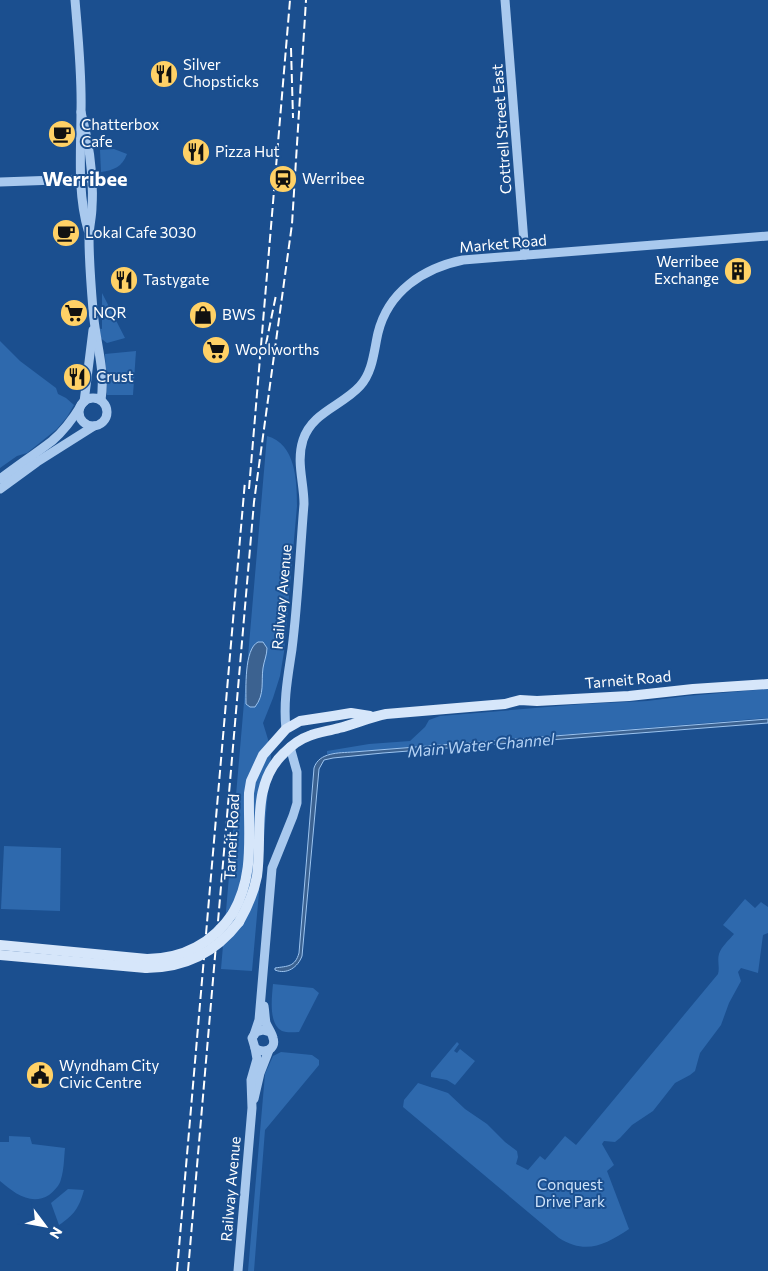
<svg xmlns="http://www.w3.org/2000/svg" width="768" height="1271" font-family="Commissioner,sans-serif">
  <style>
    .green { fill: #2e69ad }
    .water { fill: #3c6290; stroke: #9cc4f0 }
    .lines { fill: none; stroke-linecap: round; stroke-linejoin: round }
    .tertiary { stroke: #a9c9ee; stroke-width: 9 }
    .secondary { stroke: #d6e6fa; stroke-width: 10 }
    .rail { stroke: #fff; stroke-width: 2; stroke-dasharray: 9 4; stroke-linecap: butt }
    .secondary-bridge { stroke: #d6e6fa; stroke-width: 10 }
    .labels { text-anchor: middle; stroke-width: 4; stroke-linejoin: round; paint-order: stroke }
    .poi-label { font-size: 15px; fill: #fff; stroke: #1b4f8f; text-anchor: start }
    .street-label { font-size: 15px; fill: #fff; stroke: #1b4f8f }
    .park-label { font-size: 15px; fill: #cfe3fa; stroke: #1b4f8f }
    .water-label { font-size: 16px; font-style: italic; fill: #b5d3f5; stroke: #1b4f8f }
    .district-label { font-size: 20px; font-weight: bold; fill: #fff; stroke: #1b4f8f }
  </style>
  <rect width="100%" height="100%" fill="#1b4f8f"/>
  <g class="green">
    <path d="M114,149L127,154C122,167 114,170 101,172L100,150Z"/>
    <polygon points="102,293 125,338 107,343 99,337 97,328 102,329"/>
    <polygon points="0,341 20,361 56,388 58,394 66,398 74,405 67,417 57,429 27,453 17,456 0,468"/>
    <polygon points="136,351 133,395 107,395 105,354"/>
    <path d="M267,436C296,444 297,481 297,506L284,652L280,676L273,698L263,723L270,746L271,758L252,971L221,969Z"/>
    <polygon points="768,689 768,718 327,754 327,751 369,744 410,741 425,727 429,720 440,716 583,704 647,701 687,696"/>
    <polygon points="4,846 61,848 60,911 1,909"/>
    <path d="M745,899L755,908L761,902L768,907V933L763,935L758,973L741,968L738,972L741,981L729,1003L721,1025L700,1053L695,1071L690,1075L675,1083L653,1111L632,1125L620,1138L615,1142L604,1141L602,1144L614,1165L607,1171L629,1229C605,1245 586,1255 559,1238L403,1107L404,1100L418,1083L448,1093L465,1109L487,1124L505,1142L517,1151L518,1157L516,1164L528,1170L540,1156L545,1160L565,1136L576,1145L718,974C720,967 717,961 719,954C721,947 729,940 734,934L723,925Z"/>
    <path d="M273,984L313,988L319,993L299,1032C294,1032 287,1033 282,1031C268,1024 272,996 273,984Z"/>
    <polygon points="457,1042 459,1044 454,1051 457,1053 460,1049 475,1061 455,1085 447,1080 431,1077 431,1073"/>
    <polygon points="281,1052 312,1055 319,1060 319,1065 265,1130 254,1271 248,1271 265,1074 273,1056"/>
    <path d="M9,1136L30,1137L32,1144L65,1148C64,1158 64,1170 61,1179C60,1185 54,1191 49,1195C31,1206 14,1193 0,1181V1142H9Z"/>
    <path d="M68,1189L84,1190C79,1208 74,1215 59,1225L51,1203Z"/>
  </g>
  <g class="water">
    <path d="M258,642H263L267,648C267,655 264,661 263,668C261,682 265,694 255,707H250L246,704C246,689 244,649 258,642Z"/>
    <path d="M768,719V723L383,753L333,758L324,760L319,769L302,956C298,967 287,975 275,970V968C288,966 295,967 299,953L314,768C319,752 339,753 353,752Z"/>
  </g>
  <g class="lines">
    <g class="tertiary">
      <path d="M75,0C78,37 82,74 81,111C81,151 77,192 88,230"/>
      <polyline points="505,0 525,255"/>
      <path d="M81,112C89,143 94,175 92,207C92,217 89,227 89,237C89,261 91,286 93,310C95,340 106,370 101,400"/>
      <polyline points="0,182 85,179"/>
      <circle cx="93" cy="412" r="14"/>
      <polyline points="84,402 93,330"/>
      <path d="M0,479C17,466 35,454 52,441C64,431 74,417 82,404"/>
      <polyline points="0,489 37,462 94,426"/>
      <path d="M286,729C283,701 288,676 292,649C298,601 300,552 304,504C304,482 296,462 303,440C312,412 342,406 360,386C373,372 374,350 378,333C388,292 423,268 463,260L768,236"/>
      <path d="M264,1006C265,1012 265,1018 266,1023C268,1028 272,1033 273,1038C277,1050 263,1054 255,1048L252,1038L256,1032L263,1030L270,1032"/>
      <polyline points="254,1035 259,1020 272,868 293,816 297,803 297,772 290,747"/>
      <polyline points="254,1099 260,1073 269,1050"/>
      <polyline points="238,1271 252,1108 251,1080 257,1059 255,1048"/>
    </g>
    <g class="secondary">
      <path d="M233,913C255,874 248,836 249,793L251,781L263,755L286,729L300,721L333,716L351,713L370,716"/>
      <path d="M239,922C247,908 254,892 257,876C263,833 250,785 284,753C291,746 300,739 309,736C318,732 329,731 339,728C355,724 370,717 386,714L505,704L520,700L537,701L629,696L693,689L768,684"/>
      <polyline points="0,945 147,959"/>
      <polyline points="0,955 146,968"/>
    </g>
    <g class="rail">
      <polyline points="291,48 293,118"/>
      <polyline points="266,344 276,295"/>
      <polyline points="249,489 290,0"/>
      <polyline points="177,1271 245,481"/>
      <polyline points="188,1271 254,502 292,224 306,0"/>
    </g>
    <g class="secondary-bridge">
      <path d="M147,959C183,959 213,943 233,913"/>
      <path d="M146,968C185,968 216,952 239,922"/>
    </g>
  </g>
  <defs>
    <symbol id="restaurant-disc" viewBox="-11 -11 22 22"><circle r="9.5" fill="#ffd166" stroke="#1b4f8f"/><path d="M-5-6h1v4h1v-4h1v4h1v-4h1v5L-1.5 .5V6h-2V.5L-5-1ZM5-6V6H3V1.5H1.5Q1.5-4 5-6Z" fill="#111"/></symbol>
    <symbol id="cafe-disc" viewBox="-11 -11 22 22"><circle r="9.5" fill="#ffd166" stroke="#1b4f8f"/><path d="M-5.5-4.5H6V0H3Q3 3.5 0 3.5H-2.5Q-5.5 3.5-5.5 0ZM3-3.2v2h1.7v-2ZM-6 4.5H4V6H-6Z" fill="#111"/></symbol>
    <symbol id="station-disc" viewBox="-11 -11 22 22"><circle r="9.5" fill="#ffd166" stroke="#1b4f8f"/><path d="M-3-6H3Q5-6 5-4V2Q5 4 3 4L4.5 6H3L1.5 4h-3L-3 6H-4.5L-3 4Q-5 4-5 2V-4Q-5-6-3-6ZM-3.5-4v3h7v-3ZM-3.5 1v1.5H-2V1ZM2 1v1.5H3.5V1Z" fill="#111"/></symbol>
    <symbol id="building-disc" viewBox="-11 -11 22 22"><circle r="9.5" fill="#ffd166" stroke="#1b4f8f"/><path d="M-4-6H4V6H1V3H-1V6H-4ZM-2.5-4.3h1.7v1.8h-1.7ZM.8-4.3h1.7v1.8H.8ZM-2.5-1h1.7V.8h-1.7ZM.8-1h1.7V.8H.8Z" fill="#111"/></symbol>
    <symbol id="supermarket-disc" viewBox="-11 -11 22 22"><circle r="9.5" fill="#ffd166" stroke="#1b4f8f"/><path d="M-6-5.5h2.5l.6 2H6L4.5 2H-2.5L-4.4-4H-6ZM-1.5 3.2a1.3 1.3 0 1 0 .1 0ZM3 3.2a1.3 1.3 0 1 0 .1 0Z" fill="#111"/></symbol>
    <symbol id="shop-disc" viewBox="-11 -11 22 22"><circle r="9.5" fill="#ffd166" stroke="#1b4f8f"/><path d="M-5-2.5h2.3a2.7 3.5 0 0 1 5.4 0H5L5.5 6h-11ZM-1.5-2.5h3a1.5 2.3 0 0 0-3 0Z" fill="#111"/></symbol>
    <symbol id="civic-disc" viewBox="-11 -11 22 22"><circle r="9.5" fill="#ffd166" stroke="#1b4f8f"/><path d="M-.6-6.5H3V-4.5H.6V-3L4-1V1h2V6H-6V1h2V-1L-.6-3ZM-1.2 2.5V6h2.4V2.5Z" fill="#111"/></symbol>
  </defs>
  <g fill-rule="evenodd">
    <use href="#restaurant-disc" x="148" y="58" width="32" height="32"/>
    <use href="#cafe-disc" x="46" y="118" width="32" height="32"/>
    <use href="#restaurant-disc" x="180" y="136" width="32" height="32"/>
    <use href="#station-disc" x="267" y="163" width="32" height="32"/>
    <use href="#cafe-disc" x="50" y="217" width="32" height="32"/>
    <use href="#building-disc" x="722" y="255" width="32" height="32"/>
    <use href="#restaurant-disc" x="108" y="264" width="32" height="32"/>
    <use href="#supermarket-disc" x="58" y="297" width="32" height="32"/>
    <use href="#shop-disc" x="187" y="299" width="32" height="32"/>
    <use href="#supermarket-disc" x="200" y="334" width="32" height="32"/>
    <use href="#restaurant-disc" x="61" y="361" width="32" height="32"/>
    <use href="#civic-disc" x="24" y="1059" width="32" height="32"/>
  </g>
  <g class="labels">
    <g class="poi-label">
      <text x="183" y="70">Silver<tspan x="183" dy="17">Chopsticks</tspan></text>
      <text x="81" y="130">Chatterbox<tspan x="81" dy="17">Cafe</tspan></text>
      <text x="215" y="157">Pizza Hut</text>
      <text x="302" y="184">Werribee</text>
      <text x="85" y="238">Lokal Cafe 3030</text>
      <text x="719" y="267" text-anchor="end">Werribee<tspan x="719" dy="17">Exchange</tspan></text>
      <text x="143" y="285">Tastygate</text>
      <text x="93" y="318">NQR</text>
      <text x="222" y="320">BWS</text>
      <text x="235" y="355">Woolworths</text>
      <text x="96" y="382">Crust</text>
      <text x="59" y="1071">Wyndham City<tspan x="59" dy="17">Civic Centre</tspan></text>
    </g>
    <g class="street-label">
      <text transform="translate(502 129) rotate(-94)" y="5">Cottrell Street East</text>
      <text transform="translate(503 244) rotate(-5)" y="5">Market Road</text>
      <text transform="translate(282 597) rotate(-85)" y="5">Railway Avenue</text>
      <text transform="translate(628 680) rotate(-5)" y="5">Tarneit Road</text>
      <text transform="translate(232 837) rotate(-87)" y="5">Tarneit Road</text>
      <text transform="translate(231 1189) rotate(-85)" y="5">Railway Avenue</text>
    </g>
    <g class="park-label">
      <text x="570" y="1190">Conquest<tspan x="570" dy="17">Drive Park</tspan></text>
    </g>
    <g class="water-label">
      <text transform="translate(481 745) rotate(-5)" y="6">Main Water Channel</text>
    </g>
    <g class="district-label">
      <text x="85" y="186">Werribee</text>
    </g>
  </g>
  <g transform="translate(45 1226) rotate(122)" stroke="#1b4f8f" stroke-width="4" paint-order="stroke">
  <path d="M0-4L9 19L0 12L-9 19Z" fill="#ffffff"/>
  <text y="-8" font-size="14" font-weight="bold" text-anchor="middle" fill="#ffffff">N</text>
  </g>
</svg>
